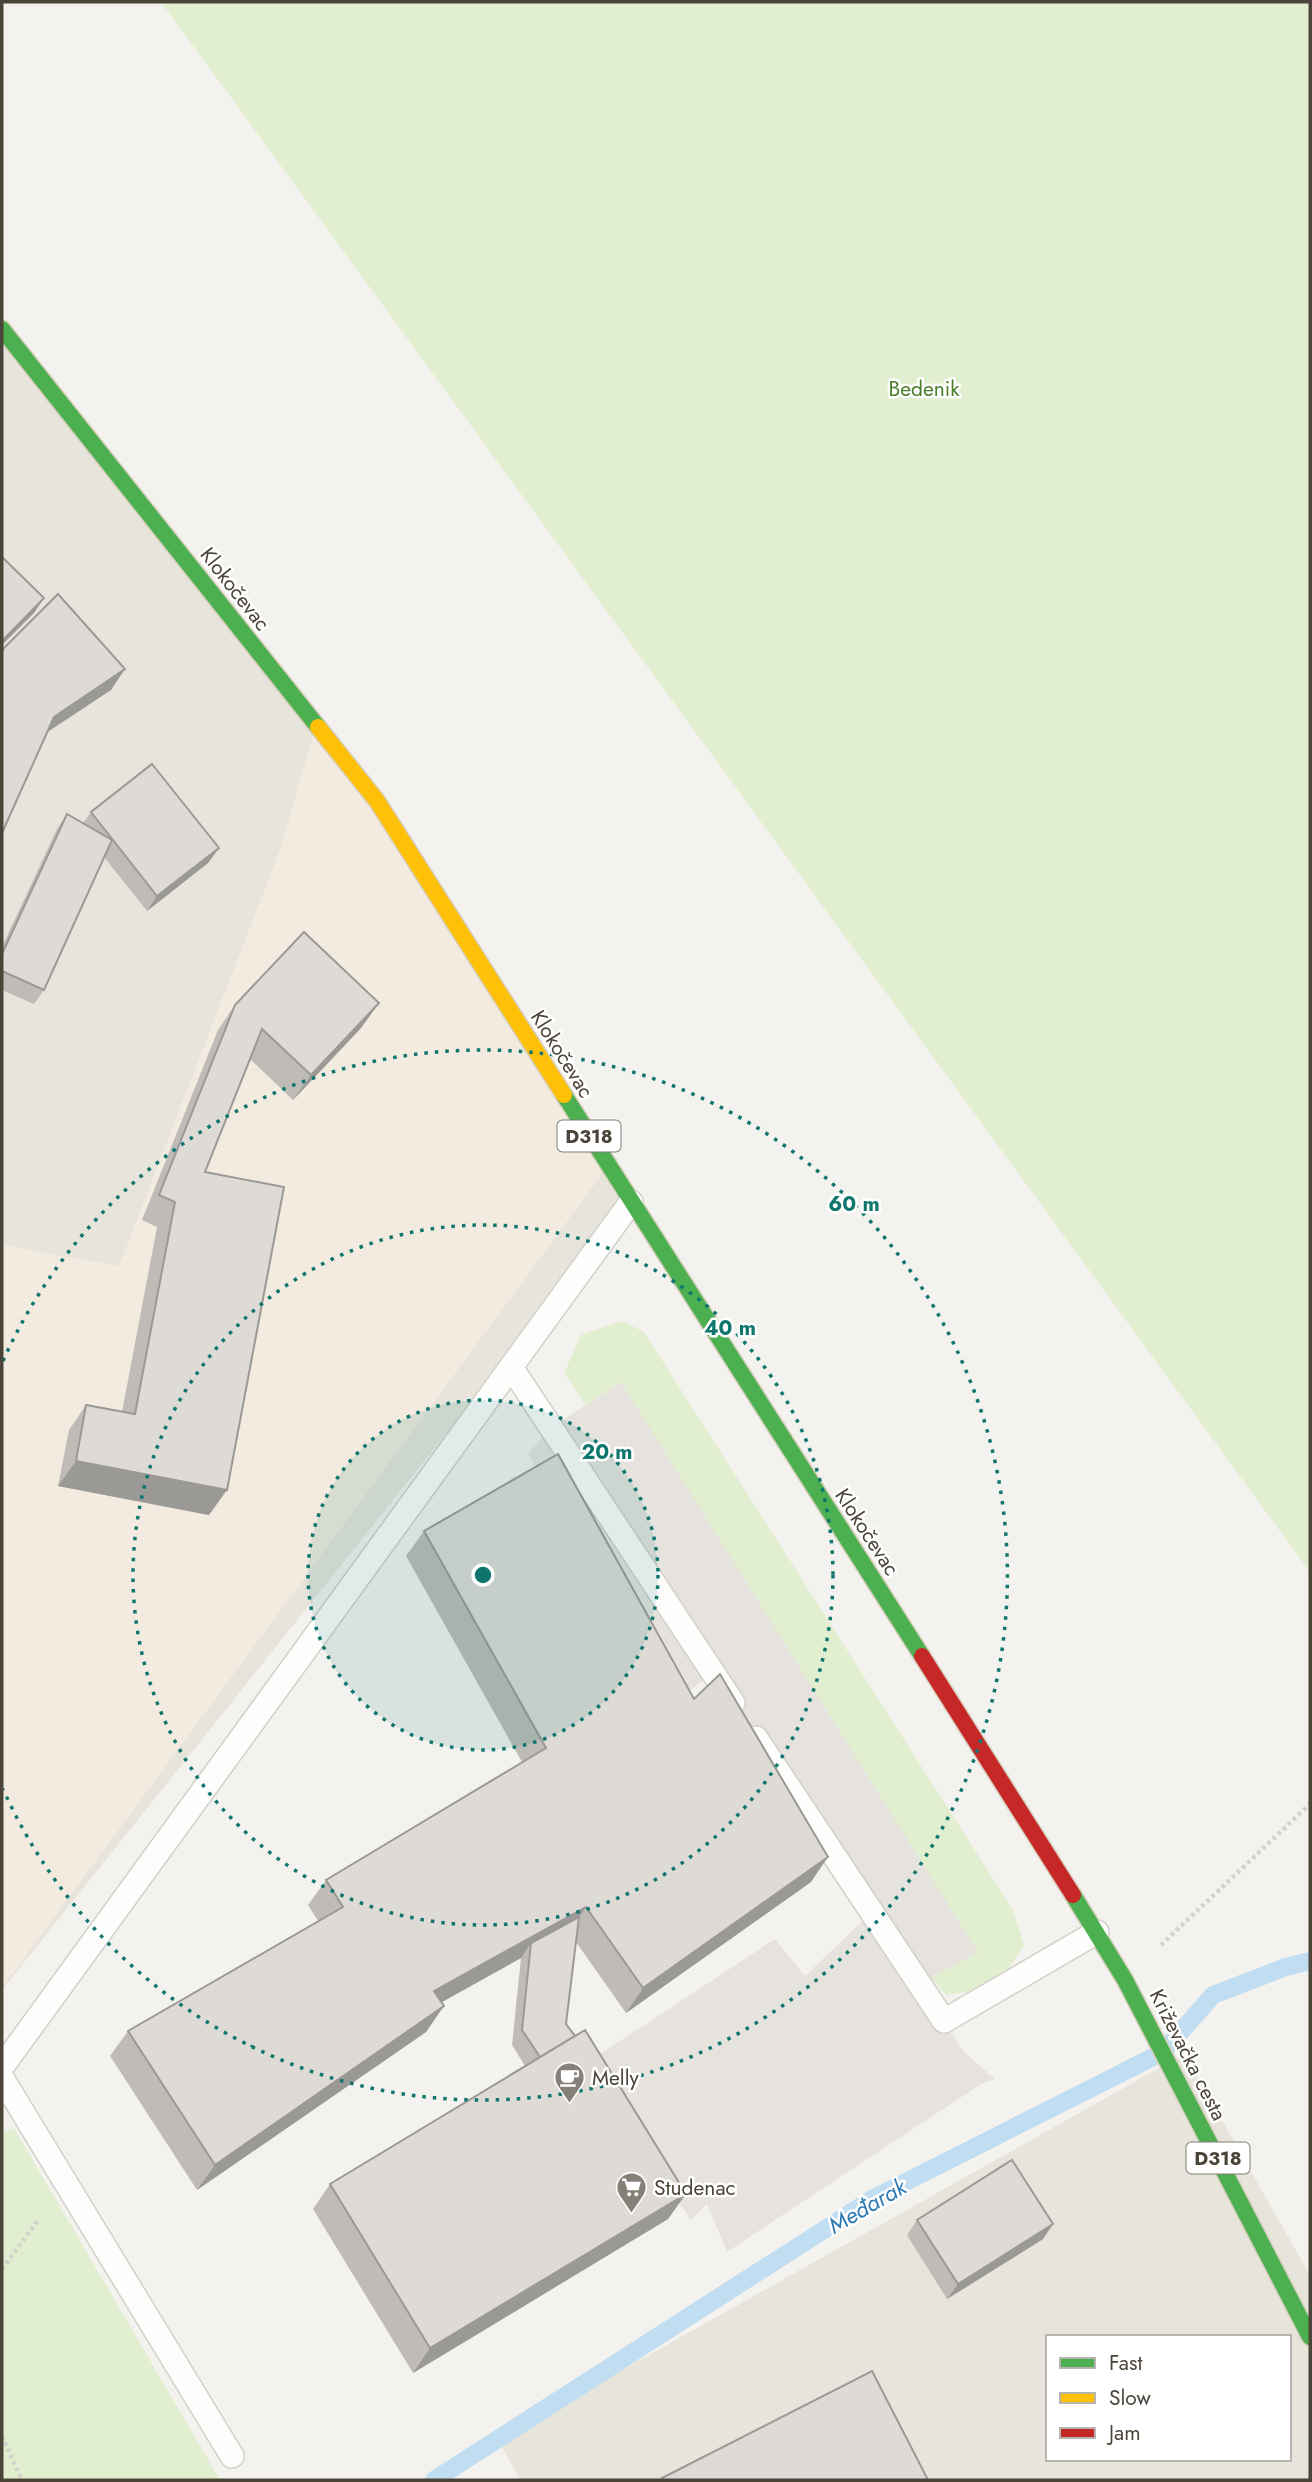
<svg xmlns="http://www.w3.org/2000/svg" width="1312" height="2482" font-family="Jost,sans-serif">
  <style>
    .residential { fill: #e7e4dc; fill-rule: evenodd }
    .commercial { fill: #f3ebdf }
    .green { fill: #e1eecf }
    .parking { fill: #e6e3df }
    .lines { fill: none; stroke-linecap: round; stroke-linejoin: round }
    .stream { stroke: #c0ddf1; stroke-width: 18 }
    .lane-casing { stroke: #d2d0cb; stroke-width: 26 }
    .fast-casing { stroke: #d6cebb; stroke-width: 19 }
    .slow-casing { stroke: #d6cebb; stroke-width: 19 }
    .jam-casing { stroke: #d6cebb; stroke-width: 19 }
    .path { stroke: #d3d2cc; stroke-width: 4.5; stroke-dasharray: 3.5 3.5; stroke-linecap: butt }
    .lane { stroke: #fdfdfc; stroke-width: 23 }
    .fast { stroke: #4caf50; stroke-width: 16 }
    .slow { stroke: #ffc107; stroke-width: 16 }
    .jam { stroke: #c62828; stroke-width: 16 }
    .wall { fill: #bfbcb8 }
    .shaded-wall { fill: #9b9996 }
    .building { fill: #dedbd6; stroke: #9b9996; stroke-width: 2 }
    .ring { fill: none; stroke: #0f766e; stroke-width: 3.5; stroke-dasharray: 3.5 7 }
    .labels { text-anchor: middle; stroke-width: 5; stroke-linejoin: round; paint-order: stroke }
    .shield { fill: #fff; stroke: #817c74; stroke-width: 2 }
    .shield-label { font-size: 19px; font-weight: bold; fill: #4b4439 }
    .park-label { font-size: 21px; fill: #4a7f2a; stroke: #fff }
    .street-label { font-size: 21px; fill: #4b4439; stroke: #fff }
    .poi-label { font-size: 21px; fill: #4b4439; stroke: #fff; text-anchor: start }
    .water-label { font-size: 23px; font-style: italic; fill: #2e7ab2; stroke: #fff }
    .centre { fill: #0f766e; stroke: #fff; stroke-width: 3.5 }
    .ring-label { font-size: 21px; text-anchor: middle; font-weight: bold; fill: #0f766e; stroke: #fff; stroke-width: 5; stroke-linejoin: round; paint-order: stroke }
  </style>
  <rect width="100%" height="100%" fill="#f4f2ee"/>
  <g class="residential">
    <polygon points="2,329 377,801 631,1202 2,1990"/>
    <path d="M1184,2054L1310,2275V2480H520L498,2440ZM1048,2337H1289V2459H1048Z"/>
  </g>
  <polygon class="commercial" points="316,724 608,1166 2,1988 2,1245 119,1266 281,847"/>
  <g class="green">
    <polygon points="161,2 1310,2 1310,1572"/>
    <polygon points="622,1321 644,1332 1013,1910 1024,1945 1005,1974 973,1991 946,1995 931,1978 977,1952 620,1382 586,1405 564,1373 581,1335"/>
    <polygon points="14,2128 220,2480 2,2480 2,2132"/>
  </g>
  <polygon class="parking" points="621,1382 978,1952 920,1984 964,2052 995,2079 981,2084 727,2252 707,2204 691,2220 585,2064 775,1939 805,1976 872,1912 713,1673 672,1704 528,1454 551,1428"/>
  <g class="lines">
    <polyline class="stream" points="434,2480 872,2199 1163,2052 1213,1995 1286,1967 1310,1961"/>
    <defs>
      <g id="lane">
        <polyline points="511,1367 733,1703"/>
        <polyline points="756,1738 944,2021 1097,1932"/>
        <polyline points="2,2067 631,1202"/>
        <polyline points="2,2078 232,2456"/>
      </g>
      <g id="fast">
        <polyline points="2,329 318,727"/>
        <polyline points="564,1095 922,1656"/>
        <polyline points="1073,1895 1125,1980 1310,2337"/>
      </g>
      <polyline id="slow" points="318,727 377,801 564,1095"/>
      <polyline id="jam" points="922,1656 1073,1895"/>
    </defs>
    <use href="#lane" class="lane-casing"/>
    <use href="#fast" class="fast-casing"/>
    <use href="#slow" class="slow-casing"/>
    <use href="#jam" class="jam-casing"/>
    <g class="path">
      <polyline points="1161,1945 1310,1804"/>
      <polyline points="2,2269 39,2219"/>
      <polyline points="2,2436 22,2480"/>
    </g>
    <use href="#lane" class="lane"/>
    <use href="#fast" class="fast"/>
    <use href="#slow" class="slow"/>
    <use href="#jam" class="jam"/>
  </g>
  <g class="wall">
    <polygon points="91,812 219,848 208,863 147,911 104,857 44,990 34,1004 2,990 2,947 57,829 67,814 83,823"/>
    <polygon points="379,1003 361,1028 293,1100 250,1059 205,1172 209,1515 58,1486 69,1430 86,1405 122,1412 157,1227 142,1220 218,1030 235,1005"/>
    <polygon points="424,1531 694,1699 811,1882 626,2013 576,1942 566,2024 668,2219 413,2373 313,2209 330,2184 525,2066 512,2045 521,1958 441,2002 426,2032 197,2190 110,2056 128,2031 318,1921 308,1905 326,1880 522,1762 406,1556"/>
    <polygon points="917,2220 1053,2224 1043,2239 947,2299 907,2235"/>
  </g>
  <g class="shaded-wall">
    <polygon points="44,598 34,613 2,645 2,641"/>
    <polygon points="125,669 111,690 40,737 54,717"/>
    <polygon points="219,848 208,863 147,911 157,896"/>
    <polygon points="379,1003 361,1028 293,1100 311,1075"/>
    <polygon points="76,1461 227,1490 209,1515 58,1486"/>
    <polygon points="828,1857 811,1882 626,2013 643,1988"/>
    <polygon points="586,1907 569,1932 531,1943 521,1958 417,2016 434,1991"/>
    <polygon points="444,2006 426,2032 197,2190 215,2165"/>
    <polygon points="686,2194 668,2219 413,2373 430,2348"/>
    <polygon points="1053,2224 1043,2239 947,2299 958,2284"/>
  </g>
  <g class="building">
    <polygon points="2,557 44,598 2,641"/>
    <polygon points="58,594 125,669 54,717 2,833 2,653 4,648"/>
    <polygon points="152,764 219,848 157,896 91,812"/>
    <polygon points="67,814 112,840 44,990 2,971 2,954"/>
    <polygon points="304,932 379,1003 311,1075 262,1029 205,1172 284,1187 227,1490 76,1461 86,1405 135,1414 175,1202 159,1195 235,1005"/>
    <polygon points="558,1454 694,1699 720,1674 828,1857 643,1988 586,1907 434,1991 444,2006 215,2165 128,2031 343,1907 326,1880 546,1748 424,1531"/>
    <polygon points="579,1917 566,2024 575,2036 540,2057 522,2030 531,1943"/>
    <polygon points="585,2030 686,2194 430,2348 330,2184"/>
    <polygon points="1012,2160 1053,2224 958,2284 917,2220"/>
    <polygon points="872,2371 928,2480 663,2480 662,2478"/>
  </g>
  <circle cx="483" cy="1575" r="175" fill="#0f766e" fill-opacity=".12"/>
  <g class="ring">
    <circle cx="483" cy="1575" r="175"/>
    <circle cx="483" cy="1575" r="350"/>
    <path d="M3 1361A525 525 0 1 1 3 1789"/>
  </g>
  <defs>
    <symbol id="cafe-pin" viewBox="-11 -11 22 30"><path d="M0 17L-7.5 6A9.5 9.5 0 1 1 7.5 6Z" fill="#868178" stroke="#fff"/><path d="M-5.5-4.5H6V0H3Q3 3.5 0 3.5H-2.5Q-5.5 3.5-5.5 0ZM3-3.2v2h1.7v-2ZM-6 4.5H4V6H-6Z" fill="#fff"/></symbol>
    <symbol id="supermarket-pin" viewBox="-11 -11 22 30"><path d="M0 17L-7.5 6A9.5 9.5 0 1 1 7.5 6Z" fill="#868178" stroke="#fff"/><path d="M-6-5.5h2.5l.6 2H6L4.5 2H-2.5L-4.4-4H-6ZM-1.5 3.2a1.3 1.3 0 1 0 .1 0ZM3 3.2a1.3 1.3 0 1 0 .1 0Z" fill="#fff"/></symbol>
  </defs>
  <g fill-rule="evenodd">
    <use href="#cafe-pin" x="552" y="2060" width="35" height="47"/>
    <use href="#supermarket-pin" x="614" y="2170" width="35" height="47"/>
  </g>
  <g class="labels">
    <g class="shield">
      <rect x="557.5" y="1120.5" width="63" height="31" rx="5"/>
      <rect x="1186.5" y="2142.5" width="63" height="31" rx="5"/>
    </g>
    <g class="shield-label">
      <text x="589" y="1143">D318</text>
      <text x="1218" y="2165">D318</text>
    </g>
    <g class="park-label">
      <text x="924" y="396">Bedenik</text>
    </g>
    <g class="street-label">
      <text transform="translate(235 589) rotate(52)" y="7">Klokočevac</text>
      <text transform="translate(562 1054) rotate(58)" y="7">Klokočevac</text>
      <text transform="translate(867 1532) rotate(57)" y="7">Klokočevac</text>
      <text transform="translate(1188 2055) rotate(63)" y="7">Križevačka cesta</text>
    </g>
    <g class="poi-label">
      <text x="592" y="2085">Melly</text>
      <text x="654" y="2195">Studenac</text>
    </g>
    <g class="water-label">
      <text transform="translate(867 2206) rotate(-30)" y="8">Međarak</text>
    </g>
  </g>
  <circle cx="483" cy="1575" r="10" class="centre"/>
  <g class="ring-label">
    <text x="854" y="1211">60 m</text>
    <text x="730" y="1335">40 m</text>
    <text x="607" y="1459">20 m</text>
  </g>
  <rect width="1312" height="2482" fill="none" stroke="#4b4439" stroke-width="7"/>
  <rect x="1046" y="2335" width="245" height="126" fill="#ffffff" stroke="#b7b4b0" stroke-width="2"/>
  <rect x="1060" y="2358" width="35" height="10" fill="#4caf50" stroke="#b7b4b0" stroke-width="2"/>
  <text x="1109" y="2370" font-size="21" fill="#4b4439">Fast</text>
  <rect x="1060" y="2393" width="35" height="10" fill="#ffc107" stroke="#b7b4b0" stroke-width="2"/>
  <text x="1109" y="2405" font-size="21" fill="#4b4439">Slow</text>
  <rect x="1060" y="2428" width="35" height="10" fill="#c62828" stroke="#b7b4b0" stroke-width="2"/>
  <text x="1109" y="2440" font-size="21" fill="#4b4439">Jam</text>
</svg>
